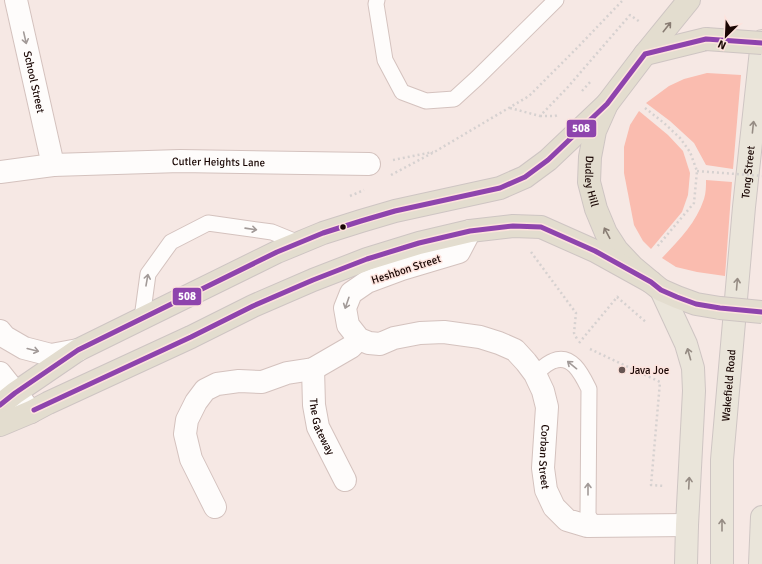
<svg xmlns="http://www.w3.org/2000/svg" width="762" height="564" font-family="Signika,sans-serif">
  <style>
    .green { fill: #fabcaf }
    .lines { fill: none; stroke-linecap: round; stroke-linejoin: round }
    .service-casing { stroke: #d4c2be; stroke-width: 17 }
    .minor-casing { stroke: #d4c2be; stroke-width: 24 }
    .tertiary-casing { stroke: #d4c2be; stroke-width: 24 }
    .primary-casing { stroke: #cec5c3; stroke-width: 24 }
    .trunk-casing { stroke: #cec5c3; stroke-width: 24 }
    .path { stroke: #d6d1d0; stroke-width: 2.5; stroke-dasharray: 2 3; stroke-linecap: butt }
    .service { stroke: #fefcfb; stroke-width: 15 }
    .minor { stroke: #fefcfb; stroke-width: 22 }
    .tertiary { stroke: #fefcfb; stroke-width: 22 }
    .primary { stroke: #eae5da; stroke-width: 22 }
    .trunk { stroke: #e3ddcf; stroke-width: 22 }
    .trunk-bridge-casing { stroke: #cec5c3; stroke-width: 24; stroke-linecap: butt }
    .path-bridge { stroke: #d6d1d0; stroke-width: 2.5; stroke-dasharray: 2 3; stroke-linecap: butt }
    .trunk-bridge { stroke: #e3ddcf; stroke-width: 22 }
    .bus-1-casing { stroke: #fde3dd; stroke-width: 8 }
    .bus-1 { stroke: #8e44ad; stroke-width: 5 }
    .oneway { stroke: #887c73 }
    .oneway2 { stroke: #a29a98 }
    .oneway3 { stroke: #968c84 }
    .bus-dot { fill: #190603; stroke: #fde3dd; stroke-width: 1.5 }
    .poi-dot { fill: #665552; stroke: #fde3dd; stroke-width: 1.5 }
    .labels { text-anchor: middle; stroke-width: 3; stroke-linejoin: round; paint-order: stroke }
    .street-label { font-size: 11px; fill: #190603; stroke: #fde3dd }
    .poi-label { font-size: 11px; fill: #190603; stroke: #fde3dd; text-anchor: start }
    .line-badge { stroke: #fde3dd; stroke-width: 1.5 }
    .badge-label { font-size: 11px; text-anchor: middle; font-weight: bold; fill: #fff }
  </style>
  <rect width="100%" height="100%" fill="#f6e8e4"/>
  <g class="green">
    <polygon points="707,73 741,75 733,169 706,165 694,143 670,121 646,103 669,86 684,79"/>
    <polygon points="639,111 668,135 683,151 690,173 688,195 682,212 651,249 643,241 634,225 624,173 624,147 630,125"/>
    <path d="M706,180L732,182L725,276L697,272L676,267L662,258C679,240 696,223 704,199C706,193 706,186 706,180Z"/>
  </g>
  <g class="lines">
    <defs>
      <g id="service">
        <polyline points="377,0 376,4 385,60 402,92 426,101 454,99 477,78 556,0"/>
        <polyline points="142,318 148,274 171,242 208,223 272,232 299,243"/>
        <path d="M535,374C540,370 547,363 553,361C572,353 582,375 589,389L588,515L595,526"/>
      </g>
      <g id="minor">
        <path id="s1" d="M16,0L53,165"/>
        <path id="s2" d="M0,172L53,165L180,161L369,164"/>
        <path id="s3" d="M470,231L459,252L402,269L367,282L351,293L345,308L348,325L359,339L369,343L380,344L394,338L420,333L444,332L480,337L499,343L515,350L526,362L535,374L543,391L547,407L543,468L546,490L554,507L567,520L587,526L687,525"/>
        <path id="s4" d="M313,369L314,405L318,427L345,480"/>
        <polyline points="215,507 191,459 185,434 187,420 196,402 205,390 217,384 239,381 262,382 287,373 313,369 351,347 359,339"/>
      </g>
      <g id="tertiary">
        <polyline points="0,331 5,337 24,348 51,355 78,350"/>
        <polyline points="0,373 31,412"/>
      </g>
      <g id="primary">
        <polyline points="661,290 686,344 693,368 694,391 687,525 686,564"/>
        <path id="s5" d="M722,564V460L744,207L762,41"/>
        <polyline points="760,564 762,517"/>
      </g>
      <g id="trunk">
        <path id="s6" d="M689,0L645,54L607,104L595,131L590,157L589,182L596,209L606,233L617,250L633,267L651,282L661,290L677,297L696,304L720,308"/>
        <polyline points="645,54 706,39"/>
        <polyline points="0,405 15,393 78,350 277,252 323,233 361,221 395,211 500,188 525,177 548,160 607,104"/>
        <polyline points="0,425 31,412 48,403 191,337 253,306 313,280 367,259 419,243 470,231 513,226 541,227 595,251 651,282"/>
      </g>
    </defs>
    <use href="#service" class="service-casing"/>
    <use href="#minor" class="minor-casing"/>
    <use href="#tertiary" class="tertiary-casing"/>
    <use href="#primary" class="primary-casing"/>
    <use href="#trunk" class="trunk-casing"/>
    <g class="path">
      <polyline points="582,91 591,81"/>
      <polyline points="510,108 540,116 567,88 630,15 640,22"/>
      <polyline points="645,108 664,123 680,138 690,152 697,171 694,203 656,248"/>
      <polyline points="540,116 555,116 558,115"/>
      <polyline points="393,160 433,152"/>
      <polyline points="391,175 436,151 529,96 576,49 623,0"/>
      <polyline points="350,196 364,190"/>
      <polyline points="531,252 576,313 574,333 578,341"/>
      <polyline points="617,297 647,323"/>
      <polyline points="579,343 618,296"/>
      <polyline points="590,349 660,382 651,485 665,486"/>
    </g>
    <use href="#service" class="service"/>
    <use href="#minor" class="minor"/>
    <use href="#tertiary" class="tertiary"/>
    <use href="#primary" class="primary"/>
    <use href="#trunk" class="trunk"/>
    <defs>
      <g id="trunk-bridge">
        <polyline points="706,39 762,43"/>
        <polyline points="720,308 762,312"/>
      </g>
    </defs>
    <use href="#trunk-bridge" class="trunk-bridge-casing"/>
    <polyline class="path-bridge" points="697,171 762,176"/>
    <use href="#trunk-bridge" class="trunk-bridge"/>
    <defs>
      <g id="bus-1">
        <polyline points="0,405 15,393 78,350 277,252 323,233 361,221 395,211 500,188 525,177 548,160 607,104 645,54 706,39 762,43"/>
        <polyline points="34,410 191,337 253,306 313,280 367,259 419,243 470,231 513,226 541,227 595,251 651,282 661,290 677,297 696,304 720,308 762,312"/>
      </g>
    </defs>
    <use href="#bus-1" class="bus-1-casing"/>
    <use href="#bus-1" class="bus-1"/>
  </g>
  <defs><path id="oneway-shaft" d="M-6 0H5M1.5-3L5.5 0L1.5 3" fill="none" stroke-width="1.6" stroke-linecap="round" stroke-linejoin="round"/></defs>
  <g class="oneway">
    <use href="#oneway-shaft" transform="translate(667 27) rotate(-51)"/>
    <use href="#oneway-shaft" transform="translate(607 233) rotate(-118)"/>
  </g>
  <g class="oneway2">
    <use href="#oneway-shaft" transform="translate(25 38) rotate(77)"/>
    <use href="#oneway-shaft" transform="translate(251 229) rotate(8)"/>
    <use href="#oneway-shaft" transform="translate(147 280) rotate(-80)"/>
    <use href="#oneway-shaft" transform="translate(347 303) rotate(109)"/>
    <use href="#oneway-shaft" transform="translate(33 350) rotate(14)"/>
    <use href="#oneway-shaft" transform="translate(572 365) rotate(-141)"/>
    <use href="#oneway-shaft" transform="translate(588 489) rotate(-90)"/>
  </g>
  <g class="oneway3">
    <use href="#oneway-shaft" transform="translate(753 127) rotate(-84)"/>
    <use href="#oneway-shaft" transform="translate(737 284) rotate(-85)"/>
    <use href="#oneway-shaft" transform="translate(689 354) rotate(-106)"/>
    <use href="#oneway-shaft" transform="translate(689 483) rotate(-87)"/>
    <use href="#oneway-shaft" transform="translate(722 525) rotate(-90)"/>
  </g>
  <circle class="bus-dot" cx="343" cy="227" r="3.5"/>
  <circle class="poi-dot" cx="622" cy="370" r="4"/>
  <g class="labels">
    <g class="street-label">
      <text dy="4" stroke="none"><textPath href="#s1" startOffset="84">School Street</textPath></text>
      <text dy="4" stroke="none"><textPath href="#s2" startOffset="219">Cutler Heights Lane</textPath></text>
      <text dy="4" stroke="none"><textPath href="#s5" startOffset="393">Tong Street</textPath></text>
      <text dy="4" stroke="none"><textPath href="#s6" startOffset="213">Dudley Hill</textPath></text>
      <text transform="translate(406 269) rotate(-18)" y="4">Heshbon Street</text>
      <text dy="4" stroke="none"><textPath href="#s5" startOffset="179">Wakefield Road</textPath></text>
      <text dy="4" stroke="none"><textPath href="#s4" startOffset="59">The Gateway</textPath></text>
      <text dy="4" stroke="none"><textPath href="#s3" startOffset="469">Corban Street</textPath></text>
    </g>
    <g class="poi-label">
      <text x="630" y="374">Java Joe</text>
    </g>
  </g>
  <g class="line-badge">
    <rect x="566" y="119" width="31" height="19" rx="4" fill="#8e44ad"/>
    <rect x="172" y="287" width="30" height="19" rx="4" fill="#8e44ad"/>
  </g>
  <g class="badge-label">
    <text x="581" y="132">508</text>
    <text x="187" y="300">508</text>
  </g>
  <g transform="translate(726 36) rotate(204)" stroke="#fde3dd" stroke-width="3" paint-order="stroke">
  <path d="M0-3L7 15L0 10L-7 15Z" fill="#190603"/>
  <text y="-6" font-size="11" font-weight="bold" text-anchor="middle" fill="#190603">N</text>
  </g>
</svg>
